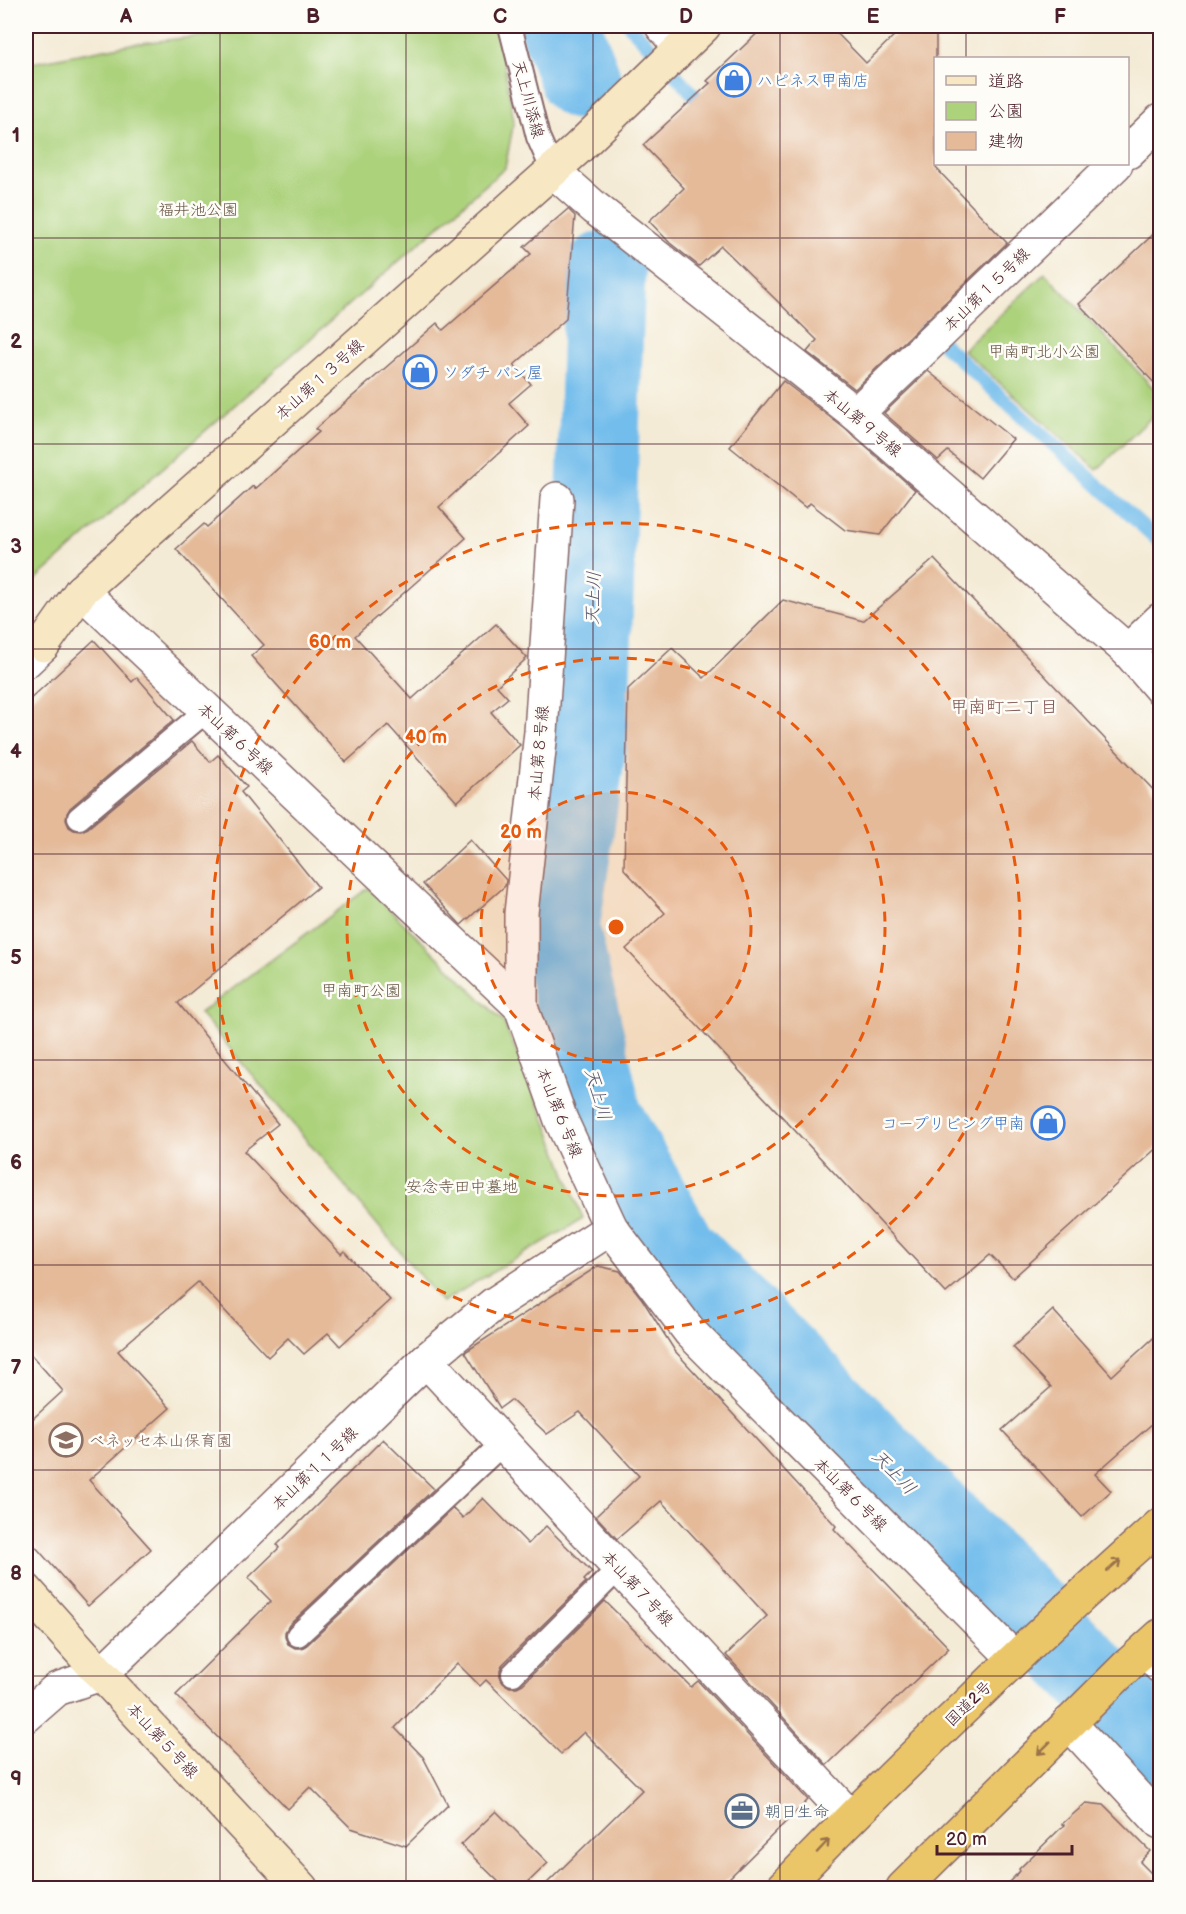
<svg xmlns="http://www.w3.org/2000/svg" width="1186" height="1914" font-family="'Balsamiq Sans','Klee One',sans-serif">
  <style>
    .green { fill: #acd27c; stroke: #7b7854; stroke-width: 1.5 }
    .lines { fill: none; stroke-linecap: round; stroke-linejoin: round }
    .stream { stroke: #73bdec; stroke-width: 14 }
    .river { stroke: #73bdec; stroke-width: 81 }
    .building { fill: #e4ba99 }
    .lane-casing { stroke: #866667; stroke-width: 26 }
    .street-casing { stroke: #866667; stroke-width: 36 }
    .secondary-casing { stroke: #866667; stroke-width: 36 }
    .highway-casing { stroke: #866667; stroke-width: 36 }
    .lane { stroke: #fff; stroke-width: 22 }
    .street { stroke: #fff; stroke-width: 33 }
    .secondary { stroke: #f7e8c3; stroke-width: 33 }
    .highway { stroke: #ebc669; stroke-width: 33 }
    .oneway { stroke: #9a724a }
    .grid { fill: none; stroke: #4a1f2b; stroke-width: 1.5; stroke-opacity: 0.55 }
    .ring { fill: none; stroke: #e8590c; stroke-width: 3; stroke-dasharray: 10 8 }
    .labels { text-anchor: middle; stroke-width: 5; stroke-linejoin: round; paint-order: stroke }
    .shop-label { font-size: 16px; fill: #366cbe; stroke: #fdfcf7; text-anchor: start }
    .street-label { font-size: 16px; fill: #4a1f2b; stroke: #fdfcf7 }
    .park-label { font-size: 16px; fill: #675543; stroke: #fdfcf7 }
    .education-label { font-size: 16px; fill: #785e54; stroke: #fdfcf7; text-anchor: start }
    .service-label { font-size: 16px; fill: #4e5e75; stroke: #fdfcf7; text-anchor: start }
    .water-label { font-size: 18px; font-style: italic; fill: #58566f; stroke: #fdfcf7 }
    .neighbourhood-label { font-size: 18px; fill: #805552; stroke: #fdfcf7 }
    .centre { fill: #e8590c; stroke: #fdfcf7; stroke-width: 3 }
    .ring-label { font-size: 18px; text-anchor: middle; font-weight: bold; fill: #e8590c; stroke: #fdfcf7; stroke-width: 5; stroke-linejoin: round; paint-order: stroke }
    .neatline { fill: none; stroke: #4a1f2b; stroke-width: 2 }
    .grid-label { font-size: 20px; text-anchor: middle; font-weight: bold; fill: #4a1f2b }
  </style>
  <rect width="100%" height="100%" fill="#fdfcf7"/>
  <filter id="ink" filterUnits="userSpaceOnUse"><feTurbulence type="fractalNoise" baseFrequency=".0167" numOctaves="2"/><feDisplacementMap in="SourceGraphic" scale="12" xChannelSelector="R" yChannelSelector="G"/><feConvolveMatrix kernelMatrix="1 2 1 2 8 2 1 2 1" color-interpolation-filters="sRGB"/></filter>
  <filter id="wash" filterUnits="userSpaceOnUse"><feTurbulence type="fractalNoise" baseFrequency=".008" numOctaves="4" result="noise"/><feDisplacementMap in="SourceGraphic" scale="24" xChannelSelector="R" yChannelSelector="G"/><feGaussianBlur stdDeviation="1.35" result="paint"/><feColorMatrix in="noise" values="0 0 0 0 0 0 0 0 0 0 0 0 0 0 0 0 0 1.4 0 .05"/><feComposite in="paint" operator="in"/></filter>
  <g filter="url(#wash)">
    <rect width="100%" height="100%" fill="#f4ebd6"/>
    <g class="green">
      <polygon points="255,26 497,26 514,121 505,168 26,588 26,64 131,44 239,32"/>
      <polygon points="1045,273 1160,395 1160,409 1097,470 963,350"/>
      <polygon points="368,888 503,1021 546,1122 583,1219 442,1302 200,1013"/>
    </g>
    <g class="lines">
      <g class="stream">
        <polyline points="630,26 708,110"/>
        <polyline points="909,313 1160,542"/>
      </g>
      <g class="river">
        <polyline points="560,26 580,79"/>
        <polyline points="605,271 588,731 559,928 602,1117 677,1251 1160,1745"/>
      </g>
    </g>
    <g id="blocks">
      <g class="building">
        <polygon points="765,26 830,26 866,63 904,26 936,26 936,168 1007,243 855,389 807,352 817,340 721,246 699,266 670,243 649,221 684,188 643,145 710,83 707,81"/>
        <polygon points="568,209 575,216 566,319 514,365 531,384 509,403 529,426 439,507 466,538 355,636 412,699 496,624 527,658 497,686 508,698 491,712 520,745 457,802 388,725 346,762 251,656 264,645 176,549 204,524 207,527 253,486 255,489 319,432 315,429 437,323 443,330 531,254 524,247"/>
        <polygon points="1161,227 1161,390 1079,304"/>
        <polygon points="928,371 1013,439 980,478 948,451 938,460 884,413"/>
        <polygon points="783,381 844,428 915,490 880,535 845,530 810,503 806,508 730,447"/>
        <polygon points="934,559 1161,798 1161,1144 1013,1278 990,1255 946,1293 626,949 665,913 624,869 628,689 672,648 704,678 783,600 863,621"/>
        <polygon points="94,640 132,682 137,677 174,720 70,808 67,813 66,820 69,827 74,830 81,831 88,828 192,741 210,762 218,755 247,787 241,792 318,887 178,1003 278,1124 244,1151 341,1254 344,1251 390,1300 340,1346 328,1333 304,1354 288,1338 268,1357 198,1282 118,1351 170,1408 89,1480 151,1549 88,1606 26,1536 26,1425 63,1391 26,1349 26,703"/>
        <polygon points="470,840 506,880 505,886 461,925 423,884"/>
        <polygon points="598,1266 620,1271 642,1299 675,1351 836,1526 834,1529 949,1648 827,1765 726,1655 767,1616 661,1501 617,1539 596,1516 639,1476 580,1412 547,1434 511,1400 500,1408 465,1352"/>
        <polygon points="1053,1310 1112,1376 1161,1331 1161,1416 1095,1474 1111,1491 1082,1517 1002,1430 1051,1387 1013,1347"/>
        <polygon points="383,1439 434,1489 289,1625 285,1632 285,1637 288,1644 295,1648 302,1648 307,1645 453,1508 463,1518 483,1498 528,1544 546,1526 592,1572 584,1580 586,1582 503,1664 500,1671 500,1678 503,1683 510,1687 517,1687 523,1684 605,1601 691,1687 698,1681 808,1800 719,1888 542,1888 642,1790 584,1732 561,1754 486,1680 480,1686 457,1663 395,1728 423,1757 448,1805 406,1846 351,1828 310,1787 288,1809 176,1695 271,1601 248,1578 279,1548 277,1545"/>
        <polygon points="1086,1803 1104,1805 1150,1851 1140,1862 1161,1883 1161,1888 1003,1888 1020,1871 1019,1869 1064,1825 1062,1824"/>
        <polygon points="496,1811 548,1863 522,1888 505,1888 461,1845"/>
      </g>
    </g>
  </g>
  <g filter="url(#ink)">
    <use href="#blocks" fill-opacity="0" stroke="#866667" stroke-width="1.5"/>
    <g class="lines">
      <defs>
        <g id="lane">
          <polyline points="510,26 538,137 553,171"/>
          <polyline points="79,818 207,710"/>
          <polyline points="298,1635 503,1443"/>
          <polyline points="513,1674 619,1568"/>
        </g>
        <g id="street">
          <polyline points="662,26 681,48"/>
          <polyline points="1128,152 1160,121"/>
          <polyline points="553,171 595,208 856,414 1128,651 1160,688"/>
          <polyline points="856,414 1116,164"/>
          <polyline points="81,591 521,1007 561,1120 611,1228 690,1332 1014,1658"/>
          <polyline points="1128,651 1160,620"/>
          <polyline points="26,661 43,645"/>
          <polyline points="521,1007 521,913 541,732 557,499"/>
          <polyline points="426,1360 850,1817"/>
          <polyline points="1146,1649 1160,1666"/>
          <polyline points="26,1716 57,1689 101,1674 426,1360 494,1304 611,1228"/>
          <polyline points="1069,1723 1160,1822"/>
        </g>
        <g id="secondary">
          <polyline points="43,645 81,591 577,149 704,26"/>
          <polyline points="26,1590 101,1674 301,1888"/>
        </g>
        <g id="highway">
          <path d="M783,1888C843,1825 904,1765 967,1705C1030,1643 1094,1583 1160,1525"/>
          <polyline points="903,1888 1128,1665 1160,1636"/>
        </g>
      </defs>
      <use href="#lane" class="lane-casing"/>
      <use href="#street" class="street-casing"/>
      <use href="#secondary" class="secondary-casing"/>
      <use href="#highway" class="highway-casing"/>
      <use href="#lane" class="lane"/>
      <use href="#street" class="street"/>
      <use href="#secondary" class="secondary"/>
      <use href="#highway" class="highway"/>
    </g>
    <defs><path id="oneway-shaft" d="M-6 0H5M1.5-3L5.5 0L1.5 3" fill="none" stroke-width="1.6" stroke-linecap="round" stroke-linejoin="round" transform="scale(1.5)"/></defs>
    <g class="oneway">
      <use href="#oneway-shaft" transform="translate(1114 1565) rotate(-41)"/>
      <use href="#oneway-shaft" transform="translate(1044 1748) rotate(135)"/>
      <use href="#oneway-shaft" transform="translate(823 1846) rotate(-47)"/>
    </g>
  </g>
  <path class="grid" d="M220,26V1888M406,26V1888M593,26V1888M780,26V1888M966,26V58M966,164V1888M26,238H1160M26,444H1160M26,649H1160M26,854H1160M26,1060H1160M26,1265H1160M26,1470H1160M26,1676H1160"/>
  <circle cx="616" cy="927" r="135" fill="#e8590c" fill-opacity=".12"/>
  <g class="ring">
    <circle cx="616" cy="927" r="135"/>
    <circle cx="616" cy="927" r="269"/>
    <circle cx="616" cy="927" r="404"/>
  </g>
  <defs>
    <symbol id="shop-ring" viewBox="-11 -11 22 22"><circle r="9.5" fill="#fdfcf7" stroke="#3f7fe0" stroke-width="1.5"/><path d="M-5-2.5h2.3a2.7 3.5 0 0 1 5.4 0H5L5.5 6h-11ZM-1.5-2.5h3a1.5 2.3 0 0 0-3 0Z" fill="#3f7fe0"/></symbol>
    <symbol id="school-ring" viewBox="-11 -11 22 22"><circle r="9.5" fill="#fdfcf7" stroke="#8d6e63" stroke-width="1.5"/><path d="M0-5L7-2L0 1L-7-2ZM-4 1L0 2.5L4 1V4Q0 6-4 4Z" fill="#8d6e63"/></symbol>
    <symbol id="office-ring" viewBox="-11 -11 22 22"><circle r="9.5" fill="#fdfcf7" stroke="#5c6f8a" stroke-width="1.5"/><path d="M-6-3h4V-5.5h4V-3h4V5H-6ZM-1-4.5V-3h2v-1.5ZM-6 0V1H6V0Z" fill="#5c6f8a"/></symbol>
  </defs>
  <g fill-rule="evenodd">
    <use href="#shop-ring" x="715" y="61" width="38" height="38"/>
    <use href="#shop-ring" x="401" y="353" width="38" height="38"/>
    <use href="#shop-ring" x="1029" y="1104" width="38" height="38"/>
    <use href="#school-ring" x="47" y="1421" width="38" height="38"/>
    <use href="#office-ring" x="723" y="1792" width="38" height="38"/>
  </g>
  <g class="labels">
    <g class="shop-label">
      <text x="757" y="86">ハピネス甲南店</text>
      <text x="443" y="378">ソダチ パン屋</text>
      <text x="1025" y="1129" text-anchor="end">コープリビング甲南</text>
    </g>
    <g class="street-label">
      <text transform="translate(529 99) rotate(75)" y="6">天上川添線</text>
      <text transform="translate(986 289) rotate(-44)" y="6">本山第１５号線</text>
      <text transform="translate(319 379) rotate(-42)" y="6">本山第１３号線</text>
      <text transform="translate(863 422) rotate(40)" y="6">本山第９号線</text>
      <text transform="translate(236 738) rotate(43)" y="6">本山第６号線</text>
      <text transform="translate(538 753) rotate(-85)" y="6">本山第８号線</text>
      <text transform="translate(560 1112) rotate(68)" y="6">本山第６号線</text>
      <text transform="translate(314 1468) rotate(-44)" y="6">本山第１１号線</text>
      <text transform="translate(851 1494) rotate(45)" y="6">本山第６号線</text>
      <text transform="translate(638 1588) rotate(47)" y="6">本山第７号線</text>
      <text transform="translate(968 1703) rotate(-44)" y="6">国道2号</text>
      <text transform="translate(163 1740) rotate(47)" y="6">本山第５号線</text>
    </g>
    <g class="park-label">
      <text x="198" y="215">福井池公園</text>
      <text x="1044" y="357">甲南町北小公園</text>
      <text x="361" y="996">甲南町公園</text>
      <text x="462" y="1192">安念寺田中墓地</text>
    </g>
    <g class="education-label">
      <text x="89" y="1446">ベネッセ本山保育園</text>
    </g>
    <g class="service-label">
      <text x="765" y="1817">朝日生命</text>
    </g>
    <g class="water-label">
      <text transform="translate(593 598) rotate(-88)" y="6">天上川</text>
      <text transform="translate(598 1094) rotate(74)" y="6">天上川</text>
      <text transform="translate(894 1472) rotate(46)" y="6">天上川</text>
    </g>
    <g class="neighbourhood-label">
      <text x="1004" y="713">甲南町二丁目</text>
    </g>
  </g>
  <circle cx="616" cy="927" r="9" class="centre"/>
  <g class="ring-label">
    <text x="330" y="648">60 m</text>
    <text x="426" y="743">40 m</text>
    <text x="521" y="838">20 m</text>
  </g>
  <rect width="1186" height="1914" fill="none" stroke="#fdfcf7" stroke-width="66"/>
  <rect x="934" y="57" width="195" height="108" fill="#fdfcf7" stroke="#b5a4a5" stroke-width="1.5"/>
  <rect x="946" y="76" width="30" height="9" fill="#f7e8c3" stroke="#b5a4a5" stroke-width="1.5"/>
  <text x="988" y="87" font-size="18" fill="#4a1f2b">道路</text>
  <rect x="946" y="102" width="30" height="18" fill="#acd27c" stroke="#b5a4a5" stroke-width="1.5"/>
  <text x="988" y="117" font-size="18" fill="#4a1f2b">公園</text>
  <rect x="946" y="132" width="30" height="18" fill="#e4ba99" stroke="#b5a4a5" stroke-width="1.5"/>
  <text x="988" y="147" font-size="18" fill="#4a1f2b">建物</text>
  <path d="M937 1845v9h135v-9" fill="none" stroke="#4a1f2b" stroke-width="3"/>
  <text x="946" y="1845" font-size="18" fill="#4a1f2b" stroke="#fdfcf7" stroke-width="4.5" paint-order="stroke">20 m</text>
  <rect x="33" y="33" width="1120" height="1848" class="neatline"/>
  <g class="grid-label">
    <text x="126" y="23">A</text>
    <text x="313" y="23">B</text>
    <text x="500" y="23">C</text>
    <text x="686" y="23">D</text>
    <text x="873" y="23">E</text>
    <text x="1060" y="23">F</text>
    <text x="16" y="142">1</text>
    <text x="16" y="348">2</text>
    <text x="16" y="553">3</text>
    <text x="16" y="758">4</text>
    <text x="16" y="964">5</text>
    <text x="16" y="1169">6</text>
    <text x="16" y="1374">7</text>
    <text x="16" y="1580">8</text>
    <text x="16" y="1785">9</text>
  </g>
</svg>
